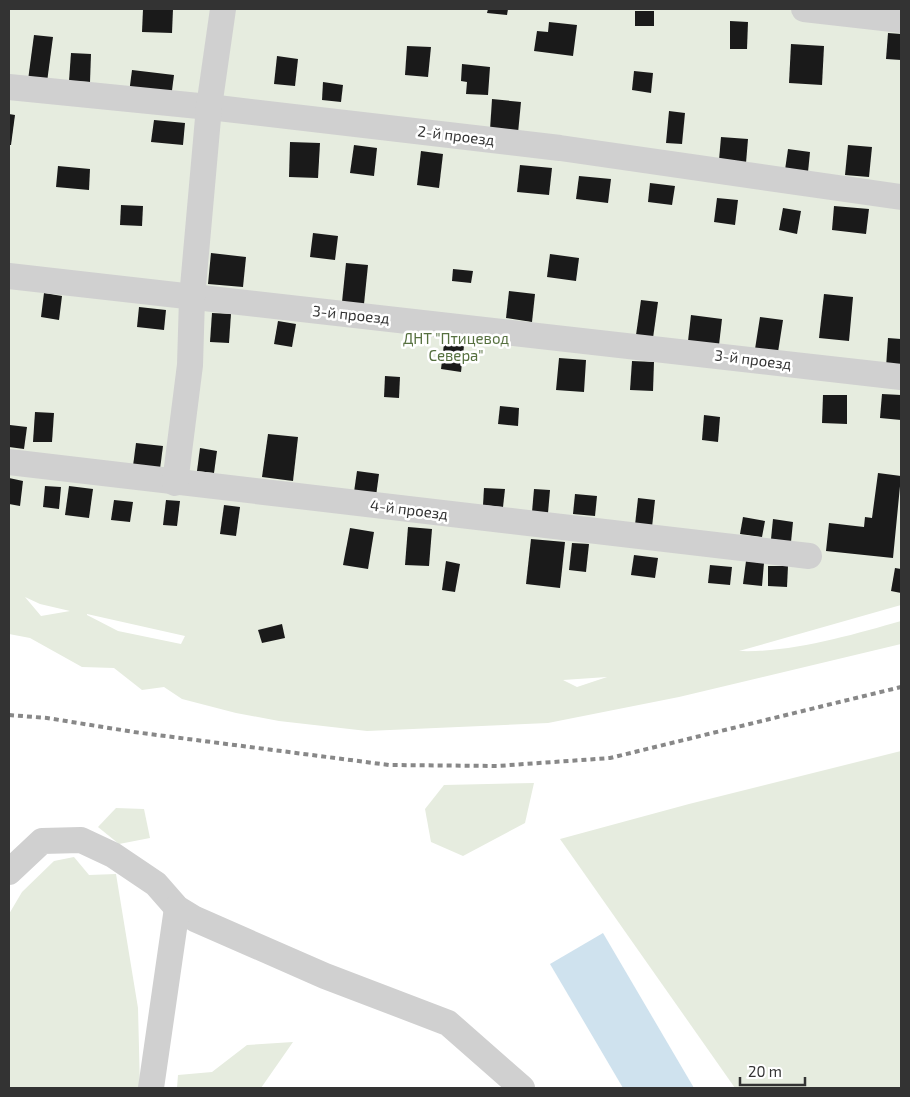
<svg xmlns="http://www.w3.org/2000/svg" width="910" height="1097" font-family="'Exo 2',sans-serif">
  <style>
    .green { fill: #e6ecdf; fill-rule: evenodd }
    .water { fill: #cfe2ee }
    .building { fill: #1a1a1a }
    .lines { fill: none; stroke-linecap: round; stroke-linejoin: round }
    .minor { stroke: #d0d0d0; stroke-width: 26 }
    .rail { stroke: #888; stroke-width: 4; stroke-dasharray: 5 4; stroke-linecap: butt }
    .labels { text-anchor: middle; stroke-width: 5; stroke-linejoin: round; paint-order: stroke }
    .street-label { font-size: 15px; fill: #333; stroke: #fff }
    .park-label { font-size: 15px; fill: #56703f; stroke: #fff }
  </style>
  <rect width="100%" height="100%" fill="#fff"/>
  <g class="green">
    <path d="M9,9H901V605L739,651C790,653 852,635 901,621V644L679,697L548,723L367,731L279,721L236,713L182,699L164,687L142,690L114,668L82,667L30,638L9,634ZM25,597L40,604L70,611L41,616ZM87,615V614L185,636L181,644L118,631ZM607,677L577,687L563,680Z"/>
    <polygon points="901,751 901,1088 735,1088 560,839 689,804"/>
    <polygon points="534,783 525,823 463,856 431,842 425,809 444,785"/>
    <polygon points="116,808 144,809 150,838 119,844 98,827"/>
    <polygon points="74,857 89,875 116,874 138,1008 140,1088 9,1088 9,914 22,892 54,861"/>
    <polygon points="293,1042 261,1088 177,1088 178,1075 212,1072 247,1045"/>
  </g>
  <polygon class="water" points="603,933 694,1088 623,1088 550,964"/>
  <g class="building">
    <polygon points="143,9 173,9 172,33 142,32"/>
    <polygon points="488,9 508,9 507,15 487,13"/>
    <rect x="635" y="11" width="19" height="15"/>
    <polygon points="730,21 748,22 747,49 730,49"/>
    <polygon points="549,22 577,25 573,56 534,51 537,31 548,32"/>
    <polygon points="888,33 901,34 901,60 886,59"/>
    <polygon points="34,35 53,37 47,82 28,80"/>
    <polygon points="791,44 824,46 822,85 789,83"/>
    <polygon points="407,46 431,47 428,77 405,75"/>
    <polygon points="71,53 91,54 90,82 69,81"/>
    <polygon points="277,56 298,59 295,86 274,84"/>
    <polygon points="462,64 490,67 488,95 466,94 467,82 461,81"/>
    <polygon points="132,70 174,75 171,98 129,93"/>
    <polygon points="634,71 653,73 651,93 632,90"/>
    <polygon points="323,82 343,85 341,102 322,100"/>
    <polygon points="492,99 521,102 518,133 490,130"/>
    <polygon points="669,111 685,113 682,144 666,143"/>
    <polygon points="9,114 15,115 11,145 9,145"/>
    <polygon points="154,120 185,123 183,145 151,142"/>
    <polygon points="721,137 748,139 746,163 719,160"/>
    <polygon points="290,142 320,143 318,178 289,177"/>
    <polygon points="354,145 377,148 374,176 350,173"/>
    <polygon points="848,145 872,147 869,177 845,175"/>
    <polygon points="788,149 810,152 808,172 785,170"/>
    <polygon points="421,151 443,154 439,188 417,185"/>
    <polygon points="520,165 552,168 549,195 517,192"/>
    <polygon points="58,166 90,169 89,190 56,187"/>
    <polygon points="579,176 611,179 608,203 576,199"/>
    <polygon points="650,183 675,186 672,205 648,202"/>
    <polygon points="717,198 738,200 735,225 714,222"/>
    <polygon points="121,205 143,206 142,226 120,225"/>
    <polygon points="834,206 869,209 866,234 832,230"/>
    <polygon points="783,208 801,211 797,234 779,230"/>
    <polygon points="313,233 338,236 335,260 310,257"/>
    <polygon points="211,253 246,257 243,287 208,284"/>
    <polygon points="550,254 579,258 576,281 547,277"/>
    <polygon points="346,263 368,265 364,304 342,302"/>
    <polygon points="453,269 473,271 471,283 452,281"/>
    <polygon points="509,291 535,294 532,322 506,318"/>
    <polygon points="44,293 62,296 59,320 41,317"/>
    <polygon points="824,294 853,297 849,341 819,338"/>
    <polygon points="641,300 658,302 653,338 636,335"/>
    <polygon points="139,307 166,310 164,330 137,327"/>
    <polygon points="212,313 231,314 229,343 210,342"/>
    <polygon points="691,315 722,319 719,345 688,341"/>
    <polygon points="760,317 783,320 778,352 755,349"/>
    <polygon points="278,321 296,324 292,347 274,344"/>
    <polygon points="888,338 901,339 901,368 886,367"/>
    <polygon points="444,344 464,346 461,372 441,369"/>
    <polygon points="559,358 586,360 584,392 556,390"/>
    <polygon points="632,361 654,362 653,391 630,390"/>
    <polygon points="385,376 400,377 399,398 384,397"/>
    <polygon points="882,394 901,395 901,420 880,418"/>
    <polygon points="823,395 847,395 847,424 822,423"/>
    <polygon points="500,406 519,408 518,426 498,424"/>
    <polygon points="35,412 54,413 52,442 33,442"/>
    <polygon points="704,415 720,417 718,442 702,440"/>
    <polygon points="10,425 27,427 24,449 9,447"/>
    <polygon points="268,434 298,437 293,481 262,477"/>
    <polygon points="136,443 163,446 160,469 133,466"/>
    <polygon points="200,448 217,451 214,473 197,471"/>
    <polygon points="357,471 379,474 376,496 354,492"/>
    <polygon points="878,473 901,476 893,558 826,551 829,523 864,527 865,517 872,518"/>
    <polygon points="9,478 23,481 20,506 9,504"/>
    <polygon points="45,486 61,487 59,509 43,507"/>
    <polygon points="69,486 93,489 89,518 65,515"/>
    <polygon points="484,488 505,489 503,507 483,505"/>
    <polygon points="534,489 550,490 548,513 532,512"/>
    <polygon points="575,494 597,496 595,516 573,514"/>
    <polygon points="638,498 655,500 652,527 635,525"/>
    <polygon points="114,500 133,502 130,522 111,520"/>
    <polygon points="166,500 180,501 177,526 163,525"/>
    <polygon points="224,505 240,507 236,536 220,534"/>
    <polygon points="743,517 765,521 762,537 740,534"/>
    <polygon points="773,519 793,522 791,542 771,539"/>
    <polygon points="408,527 432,529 429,566 405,565"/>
    <polygon points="350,528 374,532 368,569 343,565"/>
    <polygon points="531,539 565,542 560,588 526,584"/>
    <polygon points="572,543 589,544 586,572 569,570"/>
    <polygon points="634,555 658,558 655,578 631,575"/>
    <polygon points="446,561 460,564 455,592 442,590"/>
    <polygon points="746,561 764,563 762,586 743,584"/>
    <polygon points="710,565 732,567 730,585 708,583"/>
    <polygon points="768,566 788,566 787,587 768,586"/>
    <polygon points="895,568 901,569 901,593 891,591"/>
    <polygon points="282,624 285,638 262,643 258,630"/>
  </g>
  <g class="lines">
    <g class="minor">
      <polyline points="804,9 901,20"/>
      <polyline points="9,87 209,107 560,148 901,197"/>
      <polyline points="9,276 901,377"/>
      <polyline points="9,462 809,556"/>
      <polyline points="175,483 190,365 192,298 209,107 223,9"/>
      <polyline points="9,872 42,841 81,840 113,855 156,884 177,908 195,919 325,976 448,1023 522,1088"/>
      <polyline points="151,1088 177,908"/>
    </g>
    <polyline class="rail" points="9,715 47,718 134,732 389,765 497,766 610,758 901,687"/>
  </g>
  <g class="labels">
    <g class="street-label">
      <text transform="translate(456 136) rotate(7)" y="5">2-й проезд</text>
      <text transform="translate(351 315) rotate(6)" y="5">3-й проезд</text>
      <text transform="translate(753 360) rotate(7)" y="5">3-й проезд</text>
      <text transform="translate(409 510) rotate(7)" y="5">4-й проезд</text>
    </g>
    <g class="park-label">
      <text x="456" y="344">ДНТ "Птицевод<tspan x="456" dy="17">Севера"</tspan></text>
    </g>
  </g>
  <rect width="910" height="1097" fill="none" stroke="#333333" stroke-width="20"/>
  <path d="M740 1077v8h65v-8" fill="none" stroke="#333333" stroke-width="2.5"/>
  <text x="748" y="1077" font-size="15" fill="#333333" stroke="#ffffff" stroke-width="4" paint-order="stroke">20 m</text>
</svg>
